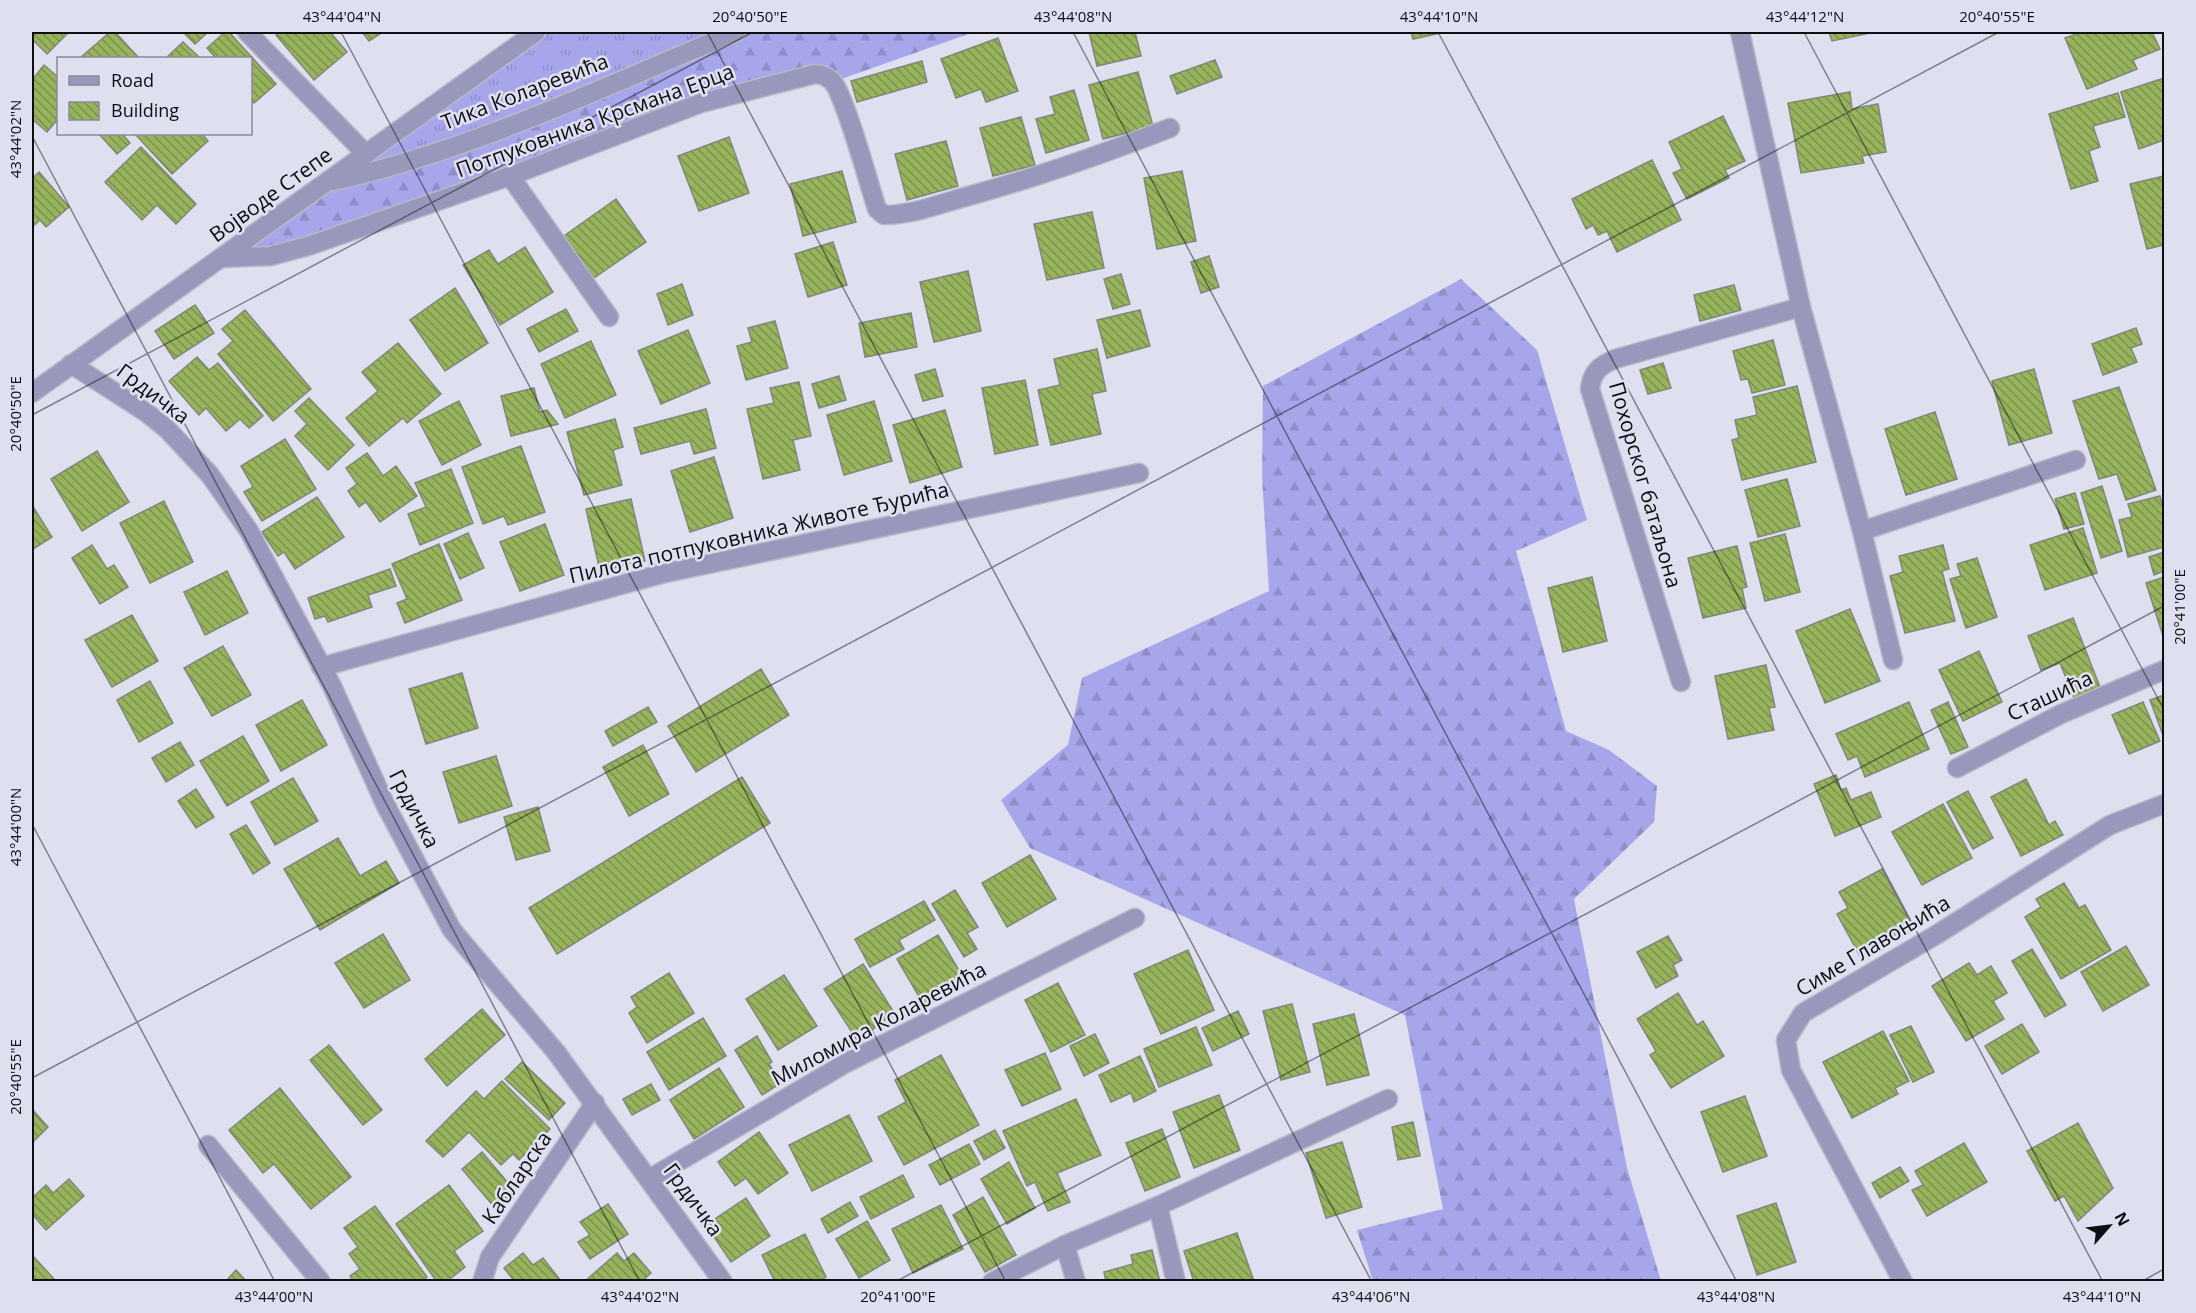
<svg xmlns="http://www.w3.org/2000/svg" width="2196" height="1313" font-family="'Open Sans',sans-serif">
  <style>
    .grass { fill: url(#grass-tufts) }
    .forest { fill: url(#forest-firs) }
    .building { fill: url(#building-back-hatch); stroke: #818779; stroke-width: 1.5 }
    .lines { fill: none; stroke-linecap: round; stroke-linejoin: round }
    .minor-casing { stroke: #b9b9c7; stroke-width: 21 }
    .minor { stroke: #9898bd; stroke-width: 18 }
    .ticks { fill: none; stroke: #0e0e13; stroke-width: 1.5; stroke-opacity: 0.45 }
    .labels { text-anchor: middle; stroke-width: 5; stroke-linejoin: round; paint-order: stroke }
    .street-label { font-size: 21px; fill: #0e0e13; stroke: #dedfef }
    .neatline { fill: none; stroke: #0e0e13; stroke-width: 2 }
    .ticks-label { font-size: 15px; text-anchor: middle; fill: #0e0e13 }
  </style>
  <defs>
    <pattern id="grass-tufts" width="24" height="20" patternUnits="userSpaceOnUse" patternTransform="scale(1.5)"><rect width="24" height="20" fill="#a8a6ea"/><path d="M3 7l-1-3M5 7V3M7 7l1-3M15 17l-1-3M17 17v-4M19 17l1-3" fill="none" stroke="#8f8ec8"/></pattern>
    <pattern id="forest-firs" width="22" height="20" patternUnits="userSpaceOnUse" patternTransform="scale(1.5)"><rect width="22" height="20" fill="#a8a6ea"/><path d="M5 1l3.5 6h-7zM16 11l3.5 6h-7z" fill="#8f8ec8"/></pattern>
    <pattern id="building-back-hatch" width="6" height="6" patternUnits="userSpaceOnUse" patternTransform="scale(1.5)"><rect width="6" height="6" fill="#97b45d"/><path d="M-1 5l2 2M0 0l6 6M5-1l2 2" fill="none" stroke="#7a914c"/></pattern>
  </defs>
  <rect width="100%" height="100%" fill="#dedfef"/>
  <polygon class="grass" points="536,32 736,32 505,127 326,183"/>
  <g class="forest">
    <polygon points="736,32 974,32 833,82 798,76 308,246 222,258 326,183 364,174"/>
    <polygon points="1461,279 1537,350 1587,520 1516,551 1566,731 1609,750 1657,786 1654,822 1574,899 1627,1168 1661,1281 1373,1281 1357,1230 1443,1209 1405,1015 1030,848 1001,800 1068,745 1082,678 1269,591 1262,476 1263,386"/>
  </g>
  <g class="building">
    <polygon points="32,32 69,32 47,54 32,39"/>
    <polygon points="110,32 115,32 139,58 80,58"/>
    <polygon points="183,32 208,32 195,44"/>
    <polygon points="225,32 229,32 276,84 254,103 250,98 250,58 216,58 207,48"/>
    <polygon points="280,32 330,32 347,52 314,80 276,35"/>
    <polygon points="362,32 383,32 369,41"/>
    <polygon points="1089,32 1135,32 1141,56 1097,66"/>
    <polygon points="1411,32 1445,32 1413,39"/>
    <polygon points="1829,32 1875,32 1832,41"/>
    <polygon points="2082,32 2152,32 2160,49 2133,60 2137,69 2087,89 2065,38"/>
    <polygon points="998,38 1018,91 986,102 981,89 956,98 941,59"/>
    <polygon points="183,42 200,58 166,58"/>
    <polygon points="1215,60 1222,77 1177,94 1170,76"/>
    <polygon points="922,61 927,82 857,102 851,81"/>
    <polygon points="44,65 58,77 58,119 47,132 32,119 32,80"/>
    <polygon points="1138,72 1153,126 1103,139 1089,85"/>
    <polygon points="2164,78 2164,140 2139,149 2121,92"/>
    <polygon points="1074,90 1089,140 1046,153 1036,119 1055,114 1050,97"/>
    <polygon points="1850,92 1852,109 1878,104 1886,152 1862,156 1864,163 1801,173 1788,103"/>
    <polygon points="2118,93 2125,117 2093,126 2100,147 2089,151 2098,181 2071,189 2049,114"/>
    <polygon points="1723,116 1745,161 1725,170 1729,178 1687,199 1673,173 1682,169 1669,142"/>
    <polygon points="1021,117 1035,165 993,176 980,128"/>
    <polygon points="99,134 122,134 130,143 117,154"/>
    <polygon points="135,134 202,134 208,141 172,174"/>
    <polygon points="729,137 749,193 699,211 678,156"/>
    <polygon points="946,141 958,186 907,200 895,154"/>
    <polygon points="141,147 196,204 176,224 157,205 142,220 105,182"/>
    <polygon points="1652,160 1681,220 1617,252 1607,231 1598,235 1593,225 1586,229 1572,199"/>
    <polygon points="842,171 856,222 803,236 790,184"/>
    <polygon points="1182,171 1196,241 1157,249 1144,178"/>
    <polygon points="39,172 69,207 46,227 40,220 32,227 32,179"/>
    <polygon points="2164,176 2164,245 2147,249 2130,184"/>
    <polygon points="616,199 646,242 594,278 564,236"/>
    <polygon points="1092,212 1104,268 1047,280 1034,224"/>
    <polygon points="833,242 847,285 808,297 795,254"/>
    <polygon points="525,247 553,292 500,325 463,265 489,250 498,264"/>
    <polygon points="1209,256 1219,287 1201,293 1191,262"/>
    <polygon points="968,271 981,331 934,342 920,282"/>
    <polygon points="1121,274 1130,304 1113,309 1104,279"/>
    <polygon points="682,284 693,315 668,325 657,294"/>
    <polygon points="1734,285 1741,310 1700,321 1694,295"/>
    <polygon points="455,288 488,343 445,371 410,320"/>
    <polygon points="195,305 214,333 174,359 155,331"/>
    <polygon points="566,309 578,331 539,352 527,329"/>
    <polygon points="245,310 311,389 273,421 218,354 233,341 222,329"/>
    <polygon points="1140,310 1150,346 1107,358 1097,320"/>
    <polygon points="911,313 917,347 865,357 859,323"/>
    <polygon points="775,321 788,368 746,380 737,346 752,342 748,328"/>
    <polygon points="2136,328 2142,344 2131,348 2137,362 2103,375 2092,344"/>
    <polygon points="688,330 710,383 661,404 638,351"/>
    <polygon points="1773,340 1785,385 1752,393 1748,379 1741,380 1733,351"/>
    <polygon points="591,341 616,395 565,418 541,364"/>
    <polygon points="398,343 441,394 407,423 403,418 369,446 346,418 378,391 362,372"/>
    <polygon points="1097,349 1106,391 1092,394 1101,434 1051,445 1038,390 1060,385 1054,359"/>
    <polygon points="197,357 209,370 218,363 263,416 249,428 240,419 226,431 206,408 199,415 169,381"/>
    <polygon points="1663,363 1671,388 1648,394 1640,370"/>
    <polygon points="935,369 943,396 923,401 915,375"/>
    <polygon points="2034,369 2052,433 2009,445 1992,381"/>
    <polygon points="839,376 846,400 819,408 812,384"/>
    <polygon points="1025,380 1038,445 995,454 982,388"/>
    <polygon points="799,382 811,436 793,440 800,470 763,479 747,409 774,403 770,388"/>
    <polygon points="1797,386 1816,462 1742,480 1732,440 1739,438 1735,420 1757,415 1753,397"/>
    <polygon points="2119,387 2156,490 2126,500 2117,474 2099,479 2073,401"/>
    <polygon points="534,388 540,412 547,410 558,424 511,436 501,396"/>
    <polygon points="309,398 354,445 328,470 295,436 307,424 295,411"/>
    <polygon points="459,401 481,445 442,465 419,421"/>
    <polygon points="874,401 892,461 844,475 827,415"/>
    <polygon points="706,409 716,448 694,454 690,441 641,454 634,428"/>
    <polygon points="945,410 962,467 910,483 893,425"/>
    <polygon points="1935,412 1957,479 1906,495 1885,429"/>
    <polygon points="615,419 623,447 613,450 622,485 584,495 567,432"/>
    <polygon points="285,439 316,489 262,521 244,492 253,487 241,466"/>
    <polygon points="521,446 545,512 508,525 504,516 483,524 462,467"/>
    <polygon points="97,451 129,502 82,531 51,479"/>
    <polygon points="367,453 383,476 396,466 417,496 380,522 366,502 359,507 348,491 357,484 346,468"/>
    <polygon points="714,457 733,518 690,532 671,471"/>
    <polygon points="451,469 473,523 420,545 408,514 426,507 415,483"/>
    <polygon points="1787,479 1800,526 1758,537 1745,490"/>
    <polygon points="2102,486 2122,551 2101,558 2081,493"/>
    <polygon points="2075,493 2084,524 2064,529 2055,499"/>
    <polygon points="2160,496 2164,512 2164,547 2128,557 2119,520 2132,517 2128,504"/>
    <polygon points="317,497 344,537 295,569 284,552 278,556 262,532"/>
    <polygon points="631,499 645,561 600,571 586,509"/>
    <polygon points="164,501 193,562 150,583 120,523"/>
    <polygon points="32,505 52,537 33,549 32,546"/>
    <polygon points="545,524 564,575 520,591 500,542"/>
    <polygon points="2083,528 2097,573 2045,590 2030,545"/>
    <polygon points="468,533 484,568 460,579 444,544"/>
    <polygon points="1785,534 1800,592 1765,601 1750,543"/>
    <polygon points="439,544 462,600 405,623 397,603 407,599 392,564"/>
    <polygon points="92,545 107,569 114,565 128,587 100,604 72,558"/>
    <polygon points="1943,545 1949,569 1942,571 1955,621 1905,633 1890,576 1903,572 1899,556"/>
    <polygon points="1737,546 1747,587 1742,588 1746,608 1703,618 1688,558"/>
    <polygon points="2164,552 2164,571 2154,575 2149,557"/>
    <polygon points="1977,558 1997,617 1966,628 1950,579 1961,576 1957,564"/>
    <polygon points="390,569 396,586 368,595 372,607 328,622 325,616 315,619 308,598"/>
    <polygon points="227,571 248,613 205,635 184,592"/>
    <polygon points="1592,577 1607,641 1563,652 1548,588"/>
    <polygon points="2164,577 2164,639 2146,583"/>
    <polygon points="1850,609 1880,681 1825,703 1796,631"/>
    <polygon points="132,615 158,661 112,687 85,640"/>
    <polygon points="2073,618 2100,687 2074,698 2060,663 2041,670 2028,636"/>
    <polygon points="223,646 251,695 212,716 184,668"/>
    <polygon points="1979,651 2002,702 1963,721 1939,670"/>
    <polygon points="1766,665 1775,707 1769,708 1774,730 1728,739 1715,676"/>
    <polygon points="761,669 789,715 696,772 668,726"/>
    <polygon points="462,673 478,728 426,744 409,689"/>
    <polygon points="150,681 173,723 139,742 117,700"/>
    <polygon points="2164,695 2164,738 2150,700"/>
    <polygon points="302,700 327,745 281,771 256,725"/>
    <polygon points="1909,702 1929,749 1865,777 1857,756 1848,760 1836,734"/>
    <polygon points="1948,702 1968,747 1951,754 1931,710"/>
    <polygon points="2143,702 2160,741 2129,754 2112,715"/>
    <polygon points="648,707 657,722 613,746 605,731"/>
    <polygon points="243,736 269,781 227,806 200,761"/>
    <polygon points="180,742 194,765 166,782 152,758"/>
    <polygon points="643,745 669,794 629,816 603,767"/>
    <polygon points="496,756 512,806 459,823 443,772"/>
    <polygon points="1836,775 1841,790 1846,788 1851,800 1871,792 1881,817 1835,836 1814,784"/>
    <polygon points="742,777 770,823 557,954 529,908"/>
    <polygon points="293,778 318,821 275,845 251,802"/>
    <polygon points="2026,779 2049,825 2055,821 2063,835 2021,856 1991,797"/>
    <polygon points="196,789 214,817 196,828 178,801"/>
    <polygon points="1968,791 1993,838 1973,849 1947,802"/>
    <polygon points="1943,804 1972,858 1922,885 1892,832"/>
    <polygon points="538,807 550,851 516,860 504,817"/>
    <polygon points="246,825 270,863 253,874 230,834"/>
    <polygon points="338,838 360,876 386,861 399,883 320,930 284,869"/>
    <polygon points="1030,855 1056,899 1007,927 982,883"/>
    <polygon points="1882,869 1914,929 1861,958 1837,914 1848,908 1839,892"/>
    <polygon points="2064,883 2079,908 2085,905 2111,950 2061,979 2025,917 2041,907 2036,899"/>
    <polygon points="955,890 978,927 967,933 977,949 964,957 932,904"/>
    <polygon points="924,901 935,920 899,940 904,949 870,967 855,939"/>
    <polygon points="383,934 410,980 364,1008 335,963"/>
    <polygon points="938,935 966,982 925,1007 897,959"/>
    <polygon points="1668,936 1682,960 1673,965 1678,976 1656,988 1637,952"/>
    <polygon points="2126,946 2149,985 2103,1011 2081,972"/>
    <polygon points="2032,949 2066,1005 2045,1017 2012,961"/>
    <polygon points="1188,950 1214,1010 1161,1034 1134,974"/>
    <polygon points="1969,963 1977,975 1991,966 2007,993 1993,1001 2004,1019 1966,1041 1932,986"/>
    <polygon points="863,964 895,1014 857,1040 824,989"/>
    <polygon points="669,973 694,1013 647,1043 629,1013 637,1007 631,997"/>
    <polygon points="784,975 817,1026 778,1050 746,999"/>
    <polygon points="1058,983 1085,1035 1051,1052 1025,1000"/>
    <polygon points="1678,993 1697,1025 1703,1021 1724,1056 1671,1088 1650,1055 1656,1051 1637,1019"/>
    <polygon points="1292,1004 1310,1072 1281,1080 1263,1011"/>
    <polygon points="482,1009 505,1035 447,1086 425,1059"/>
    <polygon points="1238,1011 1249,1034 1213,1051 1202,1028"/>
    <polygon points="1354,1014 1369,1075 1327,1085 1313,1024"/>
    <polygon points="703,1018 726,1056 669,1090 647,1052"/>
    <polygon points="2022,1024 2039,1052 2002,1074 1985,1046"/>
    <polygon points="1911,1026 1934,1072 1913,1082 1890,1035"/>
    <polygon points="1196,1027 1212,1065 1159,1087 1144,1049"/>
    <polygon points="1883,1031 1909,1081 1895,1088 1898,1094 1852,1118 1823,1062"/>
    <polygon points="1095,1034 1109,1063 1084,1076 1070,1046"/>
    <polygon points="757,1036 772,1062 769,1064 781,1083 762,1095 735,1050"/>
    <polygon points="329,1045 382,1110 363,1125 310,1060"/>
    <polygon points="1045,1053 1061,1089 1022,1106 1005,1070"/>
    <polygon points="941,1055 979,1125 904,1165 878,1117 906,1102 895,1080"/>
    <polygon points="1140,1056 1156,1091 1134,1102 1131,1093 1111,1102 1099,1075"/>
    <polygon points="522,1062 565,1103 549,1120 505,1079"/>
    <polygon points="719,1068 744,1107 694,1139 670,1100"/>
    <polygon points="502,1081 550,1129 519,1160 513,1154 501,1165 469,1132 443,1157 426,1141 476,1091 484,1099"/>
    <polygon points="651,1084 660,1100 632,1115 623,1099"/>
    <polygon points="280,1088 351,1177 311,1209 274,1164 263,1173 229,1130"/>
    <polygon points="1219,1095 1240,1150 1194,1168 1173,1112"/>
    <polygon points="1745,1096 1767,1156 1723,1172 1701,1112"/>
    <polygon points="1076,1099 1101,1155 1057,1173 1070,1202 1048,1211 1035,1182 1027,1186 1003,1131"/>
    <polygon points="32,1109 48,1127 32,1143"/>
    <polygon points="849,1115 872,1161 812,1191 789,1145"/>
    <polygon points="1413,1122 1420,1156 1398,1160 1392,1127"/>
    <polygon points="2078,1123 2113,1188 2078,1221 2064,1196 2055,1201 2027,1151"/>
    <polygon points="1162,1129 1180,1177 1145,1191 1126,1143"/>
    <polygon points="995,1130 1005,1148 984,1160 974,1141"/>
    <polygon points="759,1132 788,1173 758,1194 746,1178 735,1186 718,1162"/>
    <polygon points="1342,1142 1362,1207 1326,1218 1306,1153"/>
    <polygon points="1964,1143 1987,1182 1927,1216 1912,1190 1923,1185 1915,1171"/>
    <polygon points="969,1144 980,1164 940,1185 929,1165"/>
    <polygon points="482,1152 515,1191 495,1208 462,1169"/>
    <polygon points="1009,1162 1035,1208 1007,1224 981,1179"/>
    <polygon points="1900,1167 1909,1181 1880,1198 1872,1183"/>
    <polygon points="903,1175 914,1197 871,1219 860,1197"/>
    <polygon points="69,1179 84,1196 46,1230 32,1214 32,1198 46,1185 53,1193"/>
    <polygon points="449,1185 483,1231 454,1251 465,1267 446,1282 437,1282 396,1224"/>
    <polygon points="983,1197 1016,1255 985,1272 953,1215"/>
    <polygon points="746,1198 770,1236 731,1262 706,1225"/>
    <polygon points="850,1202 858,1216 828,1233 821,1219"/>
    <polygon points="1776,1203 1796,1262 1757,1275 1737,1216"/>
    <polygon points="608,1204 628,1234 590,1259 578,1242 590,1235 580,1222"/>
    <polygon points="941,1205 963,1249 913,1273 892,1229"/>
    <polygon points="375,1206 427,1277 420,1282 354,1282 350,1276 360,1269 349,1254 358,1247 344,1228"/>
    <polygon points="867,1221 890,1260 859,1278 836,1239"/>
    <polygon points="1237,1233 1254,1281 1194,1282 1184,1251"/>
    <polygon points="805,1234 826,1277 818,1282 775,1282 762,1255"/>
    <polygon points="1152,1250 1160,1282 1106,1282 1104,1272 1133,1264 1131,1255"/>
    <polygon points="523,1253 533,1265 543,1258 561,1281 515,1282 504,1268"/>
    <polygon points="617,1253 624,1261 634,1253 651,1273 641,1282 584,1282"/>
    <polygon points="32,1255 56,1281 55,1282 32,1282"/>
    <polygon points="236,1270 247,1282 225,1282"/>
  </g>
  <g class="lines">
    <defs>
      <g id="minor">
        <polyline points="247,32 366,154"/>
        <polyline points="1740,32 1801,307 1862,531 1893,660"/>
        <polyline points="510,176 609,317"/>
        <path d="M334,181C473,150 605,86 736,32"/>
        <path d="M222,258L270,256L308,246L510,176L701,103L815,74C822,74 826,76 832,81C845,95 869,185 877,209L884,215C912,215 939,204 965,197C1035,178 1103,154 1170,128"/>
        <polyline points="71,364 147,413 167,429 210,475 249,531 332,686 385,804 452,930 556,1052 723,1282"/>
        <polyline points="32,393 536,32"/>
        <polyline points="1862,531 2076,460"/>
        <polyline points="321,667 661,574 1139,473"/>
        <path d="M1681,682L1590,389C1592,372 1599,366 1615,359L1801,307"/>
        <polyline points="1957,768 2061,714 2164,670"/>
        <polyline points="208,1145 321,1282"/>
        <polyline points="649,1179 846,1063 1135,918"/>
        <polyline points="1158,1206 1176,1282"/>
        <polyline points="1065,1245 1076,1282"/>
        <polyline points="482,1282 490,1257 595,1103"/>
        <polyline points="992,1282 1065,1245 1158,1206 1388,1099"/>
        <polyline points="1903,1282 1791,1070 1786,1040 1803,1013 1936,935 2110,825 2164,804"/>
      </g>
    </defs>
    <use href="#minor" class="minor-casing"/>
    <use href="#minor" class="minor"/>
  </g>
  <path class="ticks" d="M341,32L1006,1282M707,32L1372,1282M1073,32L1737,1282M1438,32L2103,1282M1804,32L2164,710M32,136L640,1282M32,415L753,32M32,824L275,1282M32,1078L1999,32M895,1282L2164,606M2141,1282L2164,1269"/>
  <g class="labels">
    <g class="street-label">
      <text transform="translate(525 92) rotate(-21)" y="7">Тика Коларевића</text>
      <text transform="translate(595 121) rotate(-20)" y="7">Потпуковника Крсмана Ерца</text>
      <text transform="translate(271 195) rotate(-36)" y="7">Војводе Степе</text>
      <text transform="translate(153 394) rotate(37)" y="7">Грдичка</text>
      <text transform="translate(1645 485) rotate(74)" y="7">Похорског батаљона</text>
      <text transform="translate(759 533) rotate(-13)" y="7">Пилота потпуковника Животе Ђурића</text>
      <text transform="translate(2050 696) rotate(-25)" y="7">Сташића</text>
      <text transform="translate(414 809) rotate(63)" y="7">Грдичка</text>
      <text transform="translate(1873 946) rotate(-31)" y="7">Симе Главоњића</text>
      <text transform="translate(879 1024) rotate(-28)" y="7">Миломира Коларевића</text>
      <text transform="translate(517 1178) rotate(-56)" y="7">Кабларска</text>
      <text transform="translate(693 1200) rotate(54)" y="7">Грдичка</text>
    </g>
  </g>
  <rect width="2196" height="1313" fill="none" stroke="#dedfef" stroke-width="66"/>
  <rect x="57" y="57" width="195" height="78" fill="#dedfef" stroke="#8b8b97" stroke-width="1.5"/>
  <rect x="69" y="76" width="30" height="9" fill="#9898bd" stroke="#8b8b97" stroke-width="1.5"/>
  <text x="111" y="87" font-size="18" fill="#0e0e13">Road</text>
  <rect x="69" y="102" width="30" height="18" fill="url(#building-back-hatch)" stroke="#8b8b97" stroke-width="1.5"/>
  <text x="111" y="117" font-size="18" fill="#0e0e13">Building</text>
  <g transform="translate(2109 1226) rotate(62)" stroke="#dedfef" stroke-width="4.5" paint-order="stroke">
  <path d="M0-4.5L10 22L0 15L-10 22Z" fill="#0e0e13"/>
  <text y="-9" font-size="16" font-weight="bold" text-anchor="middle" fill="#0e0e13">N</text>
  </g>
  <rect x="33" y="33" width="2130" height="1247" class="neatline"/>
  <g class="ticks-label">
    <text x="342" y="22">43°44'04"N</text>
    <text x="750" y="22">20°40'50"E</text>
    <text x="1073" y="22">43°44'08"N</text>
    <text x="1439" y="22">43°44'10"N</text>
    <text x="1805" y="22">43°44'12"N</text>
    <text x="1997" y="22">20°40'55"E</text>
    <text transform="translate(16 139) rotate(-90)" y="5">43°44'02"N</text>
    <text transform="translate(16 414) rotate(-90)" y="5">20°40'50"E</text>
    <text transform="translate(2180 607) rotate(-90)" y="5">20°41'00"E</text>
    <text transform="translate(16 827) rotate(-90)" y="5">43°44'00"N</text>
    <text transform="translate(16 1077) rotate(-90)" y="5">20°40'55"E</text>
    <text x="274" y="1302">43°44'00"N</text>
    <text x="640" y="1302">43°44'02"N</text>
    <text x="898" y="1302">20°41'00"E</text>
    <text x="1371" y="1302">43°44'06"N</text>
    <text x="1736" y="1302">43°44'08"N</text>
    <text x="2102" y="1302">43°44'10"N</text>
  </g>
</svg>
